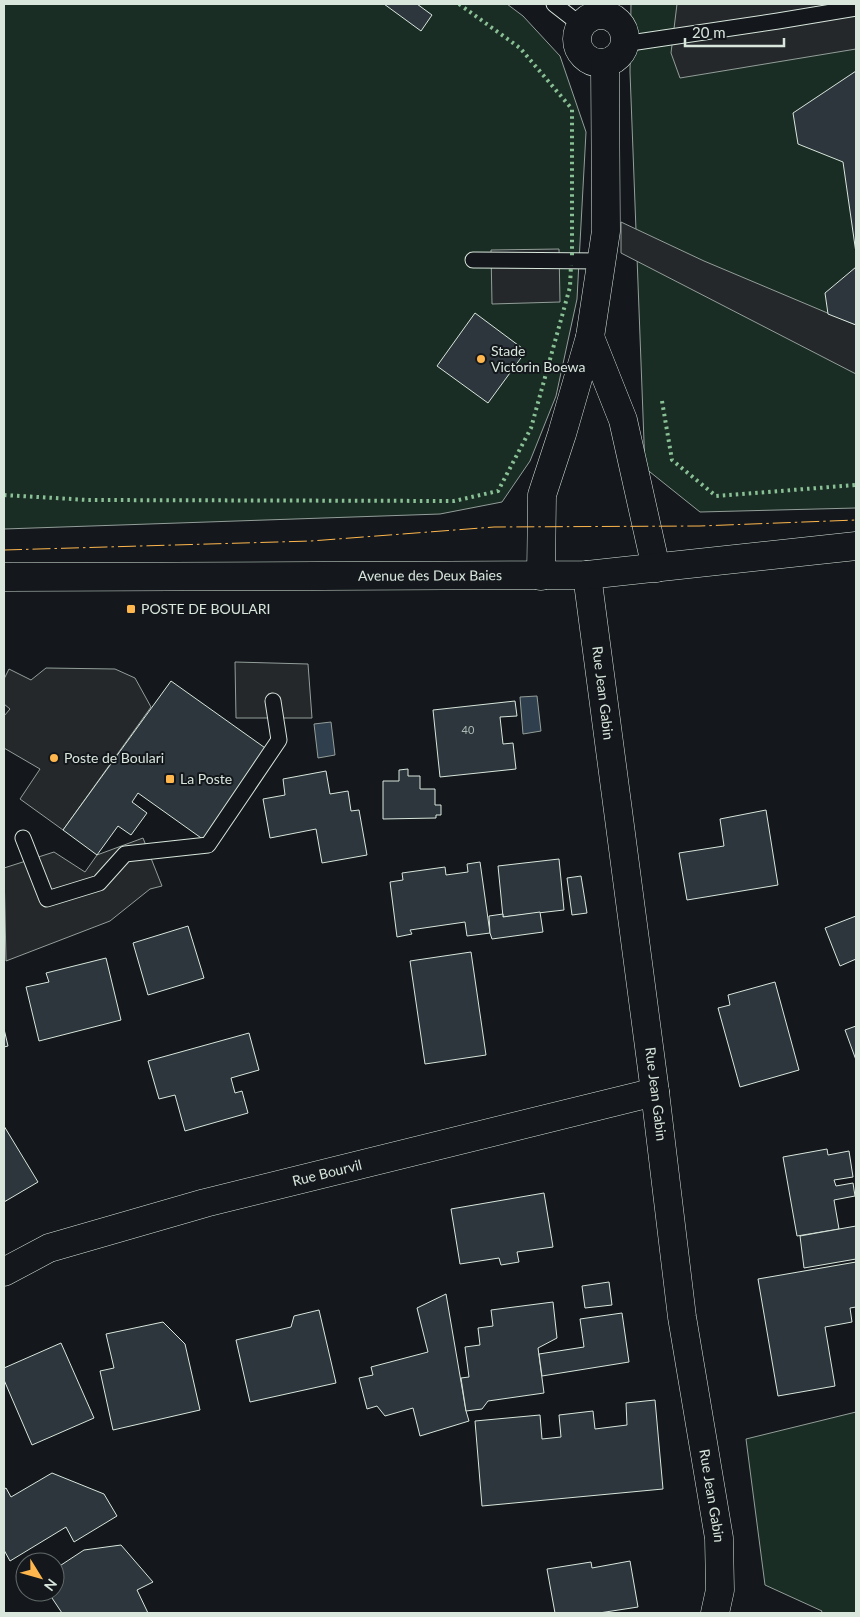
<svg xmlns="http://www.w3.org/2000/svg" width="860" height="1617" font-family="Lato,sans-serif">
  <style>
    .green { fill: #1a2d24; stroke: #939e99 }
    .parking { fill: #24282b; stroke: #939e99 }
    .water { fill: #2f3f4d; stroke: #939e99 }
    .building { fill: #2c363c; stroke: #d8e6dc }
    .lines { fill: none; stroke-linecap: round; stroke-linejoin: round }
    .lane-casing { stroke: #d8e6dc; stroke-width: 17 }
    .street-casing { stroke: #d8e6dc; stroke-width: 29 }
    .secondary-casing { stroke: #d8e6dc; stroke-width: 29 }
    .primary-casing { stroke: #d8e6dc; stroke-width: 29 }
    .lane { stroke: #14181c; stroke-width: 15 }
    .street { stroke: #14181c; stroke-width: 28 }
    .secondary { stroke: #14181c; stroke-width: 28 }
    .primary { stroke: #14181c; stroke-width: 28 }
    .hedge { stroke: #8ac095; stroke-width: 4; stroke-dasharray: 2.5 4; stroke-linecap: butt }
    .power { stroke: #ffb74d; stroke-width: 1; stroke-dasharray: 18 4 2.5 4; stroke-linecap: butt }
    .poi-dot { fill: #ffb74d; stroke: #14181c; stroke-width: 2 }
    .labels { text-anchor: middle; stroke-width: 4; stroke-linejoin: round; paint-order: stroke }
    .number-label { font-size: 11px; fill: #adbab4 }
    .poi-label { font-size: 14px; fill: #d8e6dc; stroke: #14181c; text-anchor: start }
    .street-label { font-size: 14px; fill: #d8e6dc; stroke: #14181c }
  </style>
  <rect width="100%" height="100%" fill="#14181c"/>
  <g class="green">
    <polygon points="4,4 507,4 523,16 560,56 586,132 577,299 556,396 530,461 502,502 440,514 4,529"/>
    <polygon points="631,4 856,4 856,508 700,512 645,468 630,72"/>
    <polygon points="856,1412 856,1613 821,1613 822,1611 765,1585 746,1439"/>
  </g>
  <g class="parking">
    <polygon points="677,4 856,4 856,49 680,78 671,53"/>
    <polygon points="621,222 704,261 856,325 856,374 621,253"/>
    <polygon points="559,249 560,302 492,304 491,250"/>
    <polygon points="235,662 308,664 312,718 236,718"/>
    <polygon points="46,668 115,669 135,678 151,707 63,830 20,799 40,769 4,748 4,716 10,709 4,704 4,679 9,669 31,680"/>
    <polygon points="143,838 162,886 150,889 110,921 6,961 4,868 54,852 85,872 97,855"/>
  </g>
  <g class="water">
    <polygon points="537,696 541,731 523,734 520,697"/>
    <polygon points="331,722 335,755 318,758 314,724"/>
  </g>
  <g class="building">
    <polygon points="384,4 417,4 432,15 421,31"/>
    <polygon points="856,71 856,253 843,162 798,144 793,113"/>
    <polygon points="856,267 856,325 828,314 825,293"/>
    <polygon points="475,313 526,351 488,403 437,366"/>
    <polygon points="171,681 268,750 204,840 138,793 132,802 147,813 131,835 118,826 97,855 63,830"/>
    <polygon points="515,701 517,716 500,717 503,744 513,743 516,769 440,777 433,710"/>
    <polygon points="408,769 408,776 420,776 420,789 435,789 435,805 441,805 441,815 436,815 436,818 383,819 383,781 399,781 399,770"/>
    <polygon points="326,771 330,794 348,791 351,811 359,810 367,855 322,863 316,829 270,838 263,799 285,795 283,779"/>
    <polygon points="766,810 778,885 687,900 679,853 724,846 720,819"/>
    <polygon points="559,859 564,910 503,917 498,866"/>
    <polygon points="480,862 490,933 467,936 465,922 410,930 412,934 397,937 390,882 403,880 402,873 445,867 446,875 468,872 467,864"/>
    <polygon points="581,876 587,913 572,915 567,878"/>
    <polygon points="540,912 543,932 492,939 490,933 489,916 503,914 503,917"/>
    <polygon points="856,916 856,959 840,966 825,928"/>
    <polygon points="188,926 204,978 148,995 133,943"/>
    <polygon points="471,952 486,1055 425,1064 410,961"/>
    <polygon points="106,958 121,1020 39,1041 26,987 49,982 46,973"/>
    <polygon points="775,982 799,1070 740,1087 718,1008 730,1005 728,995"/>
    <polygon points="856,1026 856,1060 845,1030"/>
    <polygon points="4,1029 8,1046 4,1047"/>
    <polygon points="249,1033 259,1070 231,1078 235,1093 242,1091 248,1113 185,1131 175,1095 159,1099 148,1061"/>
    <polygon points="4,1126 38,1182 4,1202"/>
    <polygon points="827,1149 828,1155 849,1151 853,1177 834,1180 836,1186 853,1183 855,1196 834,1200 839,1229 797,1236 783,1157"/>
    <polygon points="544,1193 553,1247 517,1252 519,1262 501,1265 499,1258 460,1264 451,1209"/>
    <polygon points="856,1226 856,1259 804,1268 800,1236"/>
    <polygon points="856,1262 856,1307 850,1308 852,1322 825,1327 835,1386 778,1396 758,1279"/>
    <polygon points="609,1282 612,1305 585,1308 582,1286"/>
    <polygon points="446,1294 466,1411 469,1421 420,1436 413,1408 385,1416 377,1406 367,1409 359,1378 373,1375 371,1367 428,1352 417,1308"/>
    <polygon points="553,1302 557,1338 538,1348 544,1393 488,1401 482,1409 466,1411 461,1378 469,1377 465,1347 480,1345 478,1328 493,1326 491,1310"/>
    <polygon points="319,1310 336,1383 250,1402 236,1340 291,1327 294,1316"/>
    <polygon points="622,1313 629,1362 542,1376 539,1354 584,1347 580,1319"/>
    <polygon points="163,1322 185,1344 200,1410 113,1430 100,1371 114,1368 106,1334"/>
    <polygon points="61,1343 94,1418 32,1445 4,1380 4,1368"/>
    <polygon points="655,1400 663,1489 482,1506 475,1421 540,1415 542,1439 561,1437 559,1415 593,1411 595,1429 627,1425 626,1403"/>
    <polygon points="52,1473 104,1494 117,1516 74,1542 66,1527 10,1561 4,1550 4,1489 6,1488 11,1497"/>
    <polygon points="121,1545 153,1582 137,1590 148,1613 62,1613 48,1592 55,1592 55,1569 84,1550"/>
    <polygon points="630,1561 638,1607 599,1613 555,1613 547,1569 591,1562 592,1568"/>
  </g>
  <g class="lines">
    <defs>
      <g id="lane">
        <polyline points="554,4 581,25"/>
        <polyline points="624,42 637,42 778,21 856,8"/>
        <polyline points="473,260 602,261"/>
        <polyline points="23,838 47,899 99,883 125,854 208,845 279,740 273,701"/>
      </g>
      <g id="street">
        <circle cx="601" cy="39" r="24"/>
        <polyline points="590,337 606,231 605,63"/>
        <polyline points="541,576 542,495 562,434 590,337 623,420 656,568"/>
        <path id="s1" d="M655,1092L682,1317L719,1538L720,1590L715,1613"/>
      </g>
      <g id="secondary">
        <path id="s2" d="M4,1272L49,1248L205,1203L655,1092L587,575"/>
      </g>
      <g id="primary">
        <path id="s3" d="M4,577L587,575L856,546"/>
      </g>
    </defs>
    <use href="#lane" class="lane-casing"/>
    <use href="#street" class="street-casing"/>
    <use href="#secondary" class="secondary-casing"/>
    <use href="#primary" class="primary-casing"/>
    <use href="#lane" class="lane"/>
    <use href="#street" class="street"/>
    <use href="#secondary" class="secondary"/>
    <use href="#primary" class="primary"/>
    <g class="hedge">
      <polyline points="459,4 520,48 572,109 572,258"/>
      <polyline points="662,401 672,460 716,496 856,485"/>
      <polyline points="4,495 88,500 454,501 498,491 531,428 570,287 571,265"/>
    </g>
    <polyline class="power" points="4,550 311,541 494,527 700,526 856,520"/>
  </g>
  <g class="poi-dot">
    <circle cx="481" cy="359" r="5"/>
    <rect x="126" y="604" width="10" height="10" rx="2.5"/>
    <circle cx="54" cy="758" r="5"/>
    <rect x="165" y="774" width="10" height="10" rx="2.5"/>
  </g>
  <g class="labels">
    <g class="number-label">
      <text x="468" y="734">40</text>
    </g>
    <g class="poi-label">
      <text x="491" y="356">Stade<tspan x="491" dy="16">Victorin Boewa</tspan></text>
      <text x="141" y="614">POSTE DE BOULARI</text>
      <text x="64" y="763">Poste de Boulari</text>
      <text x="180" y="784">La Poste</text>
    </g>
    <g class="street-label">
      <text dy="5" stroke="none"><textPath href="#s3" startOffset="426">Avenue des Deux Baies</textPath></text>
      <text transform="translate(603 693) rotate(83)" y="5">Rue Jean Gabin</text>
      <text transform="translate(656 1094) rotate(83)" y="5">Rue Jean Gabin</text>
      <text dy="5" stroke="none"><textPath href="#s2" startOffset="339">Rue Bourvil</textPath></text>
      <text dy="5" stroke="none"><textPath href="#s1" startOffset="408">Rue Jean Gabin</textPath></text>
    </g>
  </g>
  <rect width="860" height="1617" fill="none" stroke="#d8e6dc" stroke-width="10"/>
  <g transform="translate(40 1577) rotate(127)"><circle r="24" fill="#14181c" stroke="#626a69"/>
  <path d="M0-4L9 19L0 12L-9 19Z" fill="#ffb74d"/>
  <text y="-8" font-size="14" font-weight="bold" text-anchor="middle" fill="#d8e6dc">N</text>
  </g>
  <path d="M685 38v8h99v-8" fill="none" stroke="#d8e6dc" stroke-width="2.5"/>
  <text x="692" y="38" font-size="15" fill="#d8e6dc" stroke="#14181c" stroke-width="4" paint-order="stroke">20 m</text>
</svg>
